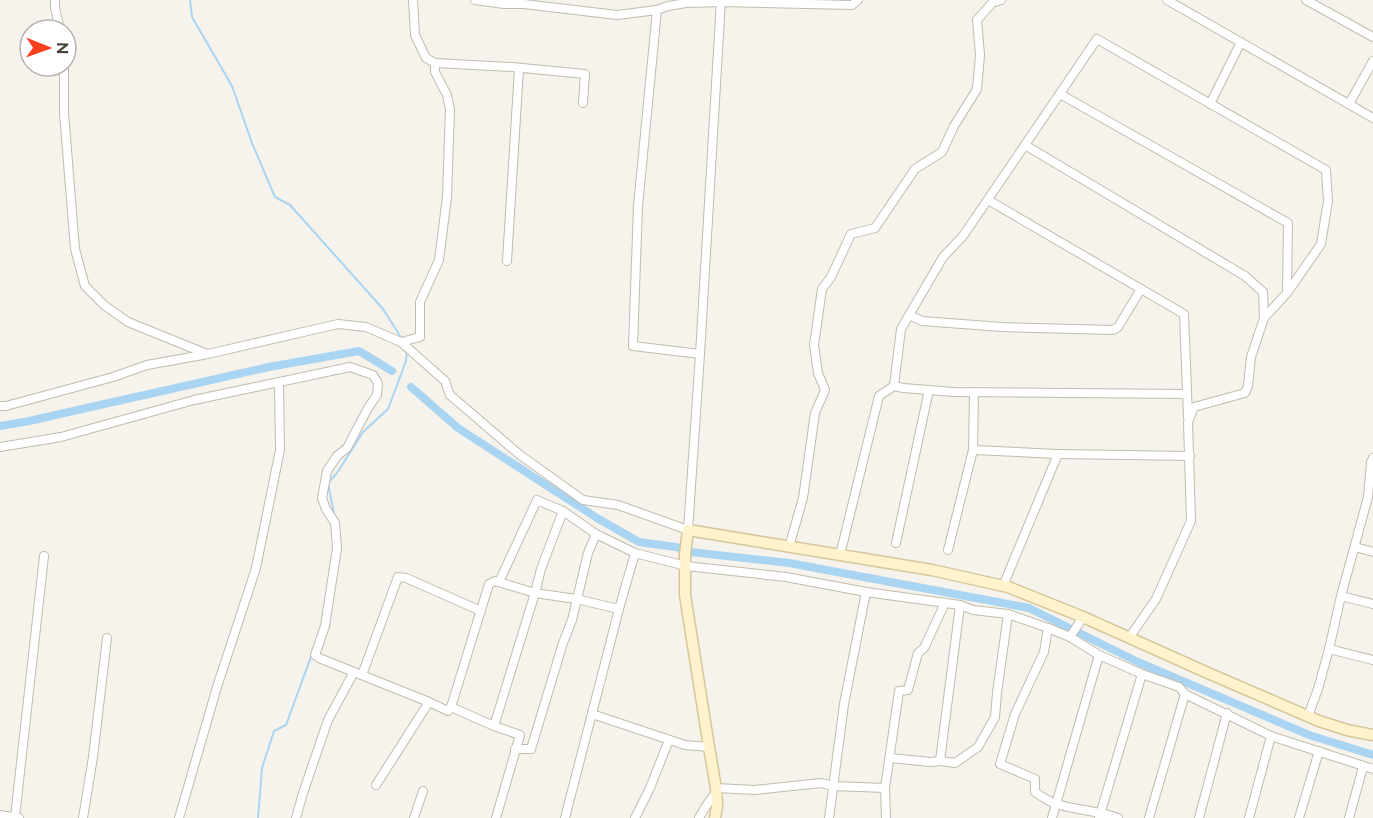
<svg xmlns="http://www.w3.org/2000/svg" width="1373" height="818" font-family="Raleway,sans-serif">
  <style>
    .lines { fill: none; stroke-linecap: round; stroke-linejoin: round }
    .stream { stroke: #a9d4f2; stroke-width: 2 }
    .canal { stroke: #a9d4f2; stroke-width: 8 }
    .street-casing { stroke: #c2bbae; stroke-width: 10 }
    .secondary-casing { stroke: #d6c79b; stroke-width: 13 }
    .street { stroke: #fff; stroke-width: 8 }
    .secondary { stroke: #fff3cd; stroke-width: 10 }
  </style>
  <rect width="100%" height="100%" fill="#f6f3ec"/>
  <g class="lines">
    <g class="stream">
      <polyline points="190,0 192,17 232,86 252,143 275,197 290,205 383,309 402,339"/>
      <polyline points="335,519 328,483 337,473 363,432 388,409 406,361 407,350"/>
      <polyline points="258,818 262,768 274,731 286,725 312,654"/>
    </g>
    <g class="canal">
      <polyline points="411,387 458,428 597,518 639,542 676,547 691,552 789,563 1029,608 1138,662 1309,735 1373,755"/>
      <polyline points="0,426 29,421 269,367 359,351 392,371"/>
    </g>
    <defs>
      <g id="street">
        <polyline points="55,0 55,8 60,30"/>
        <polyline points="413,0 415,35 426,58 435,63 512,67 585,74 583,103"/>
        <polyline points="475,0 504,4 524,4 617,15 657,10 668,6 686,3 721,2 852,5 858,0"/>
        <polyline points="1167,0 1373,118"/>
        <polyline points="1306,0 1373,37"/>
        <polyline points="657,10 638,206 633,346 700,354"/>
        <polyline points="64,66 64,113 75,249 85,286 104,305 128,322 207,354"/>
        <polyline points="1060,94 1288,223 1287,292"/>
        <polyline points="1210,104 1241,42"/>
        <polyline points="1349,104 1373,61"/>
        <polyline points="1025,145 1245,276 1263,292 1264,318"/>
        <polyline points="988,200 1184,314 1188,417"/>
        <polyline points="507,261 519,69"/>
        <polyline points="909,315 922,321 1002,327 1113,330 1118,327 1141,289"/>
        <polyline points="401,342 420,337 420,302 439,260 447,197 450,109 447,95 435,72 435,63"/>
        <polyline points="894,386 903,388 954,392 1187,394"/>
        <polyline points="974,392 973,450 1058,454 1003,586"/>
        <polyline points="0,406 6,406 113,377 147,365 208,354 338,324 366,327 401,342 445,381 450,395 520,455 583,500 618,505 688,530 700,354 721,0"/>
        <polyline points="0,447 61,437 194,400 350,367 373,375 378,383 377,395 368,408 347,448 337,456 327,471 322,498 326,509 335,523 337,548 325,626 315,655 319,658 429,702 448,711 451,707 494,726 520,735 496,818"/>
        <polyline points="1058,454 1190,456"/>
        <polyline points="896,543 929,390"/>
        <polyline points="789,547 803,498 815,413 825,390 818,373 814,345 822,289 831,277 851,234 875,228 915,169 942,152 954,126 977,89 980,55 977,20 992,3 1001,0"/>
        <polyline points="1355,547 1373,552"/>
        <polyline points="948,550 973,450"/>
        <polyline points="840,555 879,396 894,386 901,329 943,257 963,236 1097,39 1326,170 1328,201 1321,244 1287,293 1264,318 1251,357 1248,386 1245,393 1194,407 1188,422 1191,521 1156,599 1129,638"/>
        <polyline points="499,582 537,500 563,511 596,534 635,553 686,566 786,577 866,592 960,605 973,610 1008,614 1048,628 1070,637 1099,655 1142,674 1179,687 1185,694 1271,736 1373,769"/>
        <polyline points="1341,596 1373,604"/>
        <polyline points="619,609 635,553"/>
        <path d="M1048,628L1044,652L1015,714L1000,764L1035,779V792C1042,797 1048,801 1056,804C1077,810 1098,811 1118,818"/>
        <polyline points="1070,637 1083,617"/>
        <polyline points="1329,649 1373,660"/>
        <polyline points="362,675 398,577 406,578 481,611"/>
        <polyline points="451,707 489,584 495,581 535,593 576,599 619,609 565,818"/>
        <polyline points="592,714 685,745 709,747"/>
        <polyline points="1308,716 1318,689 1329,649 1341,596 1368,497 1371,462 1373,458"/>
        <polyline points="494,726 535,593 541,569 563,511"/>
        <polyline points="515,749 531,749 563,643 572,620 588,553 596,534"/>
        <polyline points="890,758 931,762 940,761 960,605"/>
        <polyline points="940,761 955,763 978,747 995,717 997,693 1008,614"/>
        <polyline points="376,785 429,702"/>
        <polyline points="716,788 755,790 821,783 833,786 885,788"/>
        <polyline points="0,815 19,818"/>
        <polyline points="15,817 44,556"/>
        <polyline points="83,818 93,757 107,638"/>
        <polyline points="179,818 217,687 256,568 280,450 279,382"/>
        <polyline points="296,818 303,793 328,720 354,672"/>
        <polyline points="414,818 423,791"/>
        <polyline points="635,818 650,788 669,740"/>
        <polyline points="699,818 706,806 716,792"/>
        <polyline points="829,818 844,704 866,592"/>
        <polyline points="886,818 885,788 899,691 908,690 918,653 924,648 945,603"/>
        <polyline points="1052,818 1099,655"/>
        <polyline points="1099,818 1142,674"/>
        <polyline points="1149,818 1185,694"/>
        <polyline points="1199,818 1227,713"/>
        <polyline points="1249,818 1271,736"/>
        <polyline points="1299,818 1319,751"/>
        <polyline points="1349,818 1363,767"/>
      </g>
      <polyline id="secondary" points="715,818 717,806 716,788 709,747 685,595 685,554 688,530 932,570 1008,587 1083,617 1208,673 1319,721 1347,730 1373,735"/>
    </defs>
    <use href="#street" class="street-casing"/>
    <use href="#secondary" class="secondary-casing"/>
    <use href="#street" class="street"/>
    <use href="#secondary" class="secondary"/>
  </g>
  <g transform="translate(48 48) rotate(91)"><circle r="28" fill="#ffffff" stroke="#b7b4b0" stroke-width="1.5"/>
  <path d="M0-4.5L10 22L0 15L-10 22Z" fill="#fc3f1d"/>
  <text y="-9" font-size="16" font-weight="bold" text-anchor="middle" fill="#4b4439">N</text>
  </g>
</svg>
